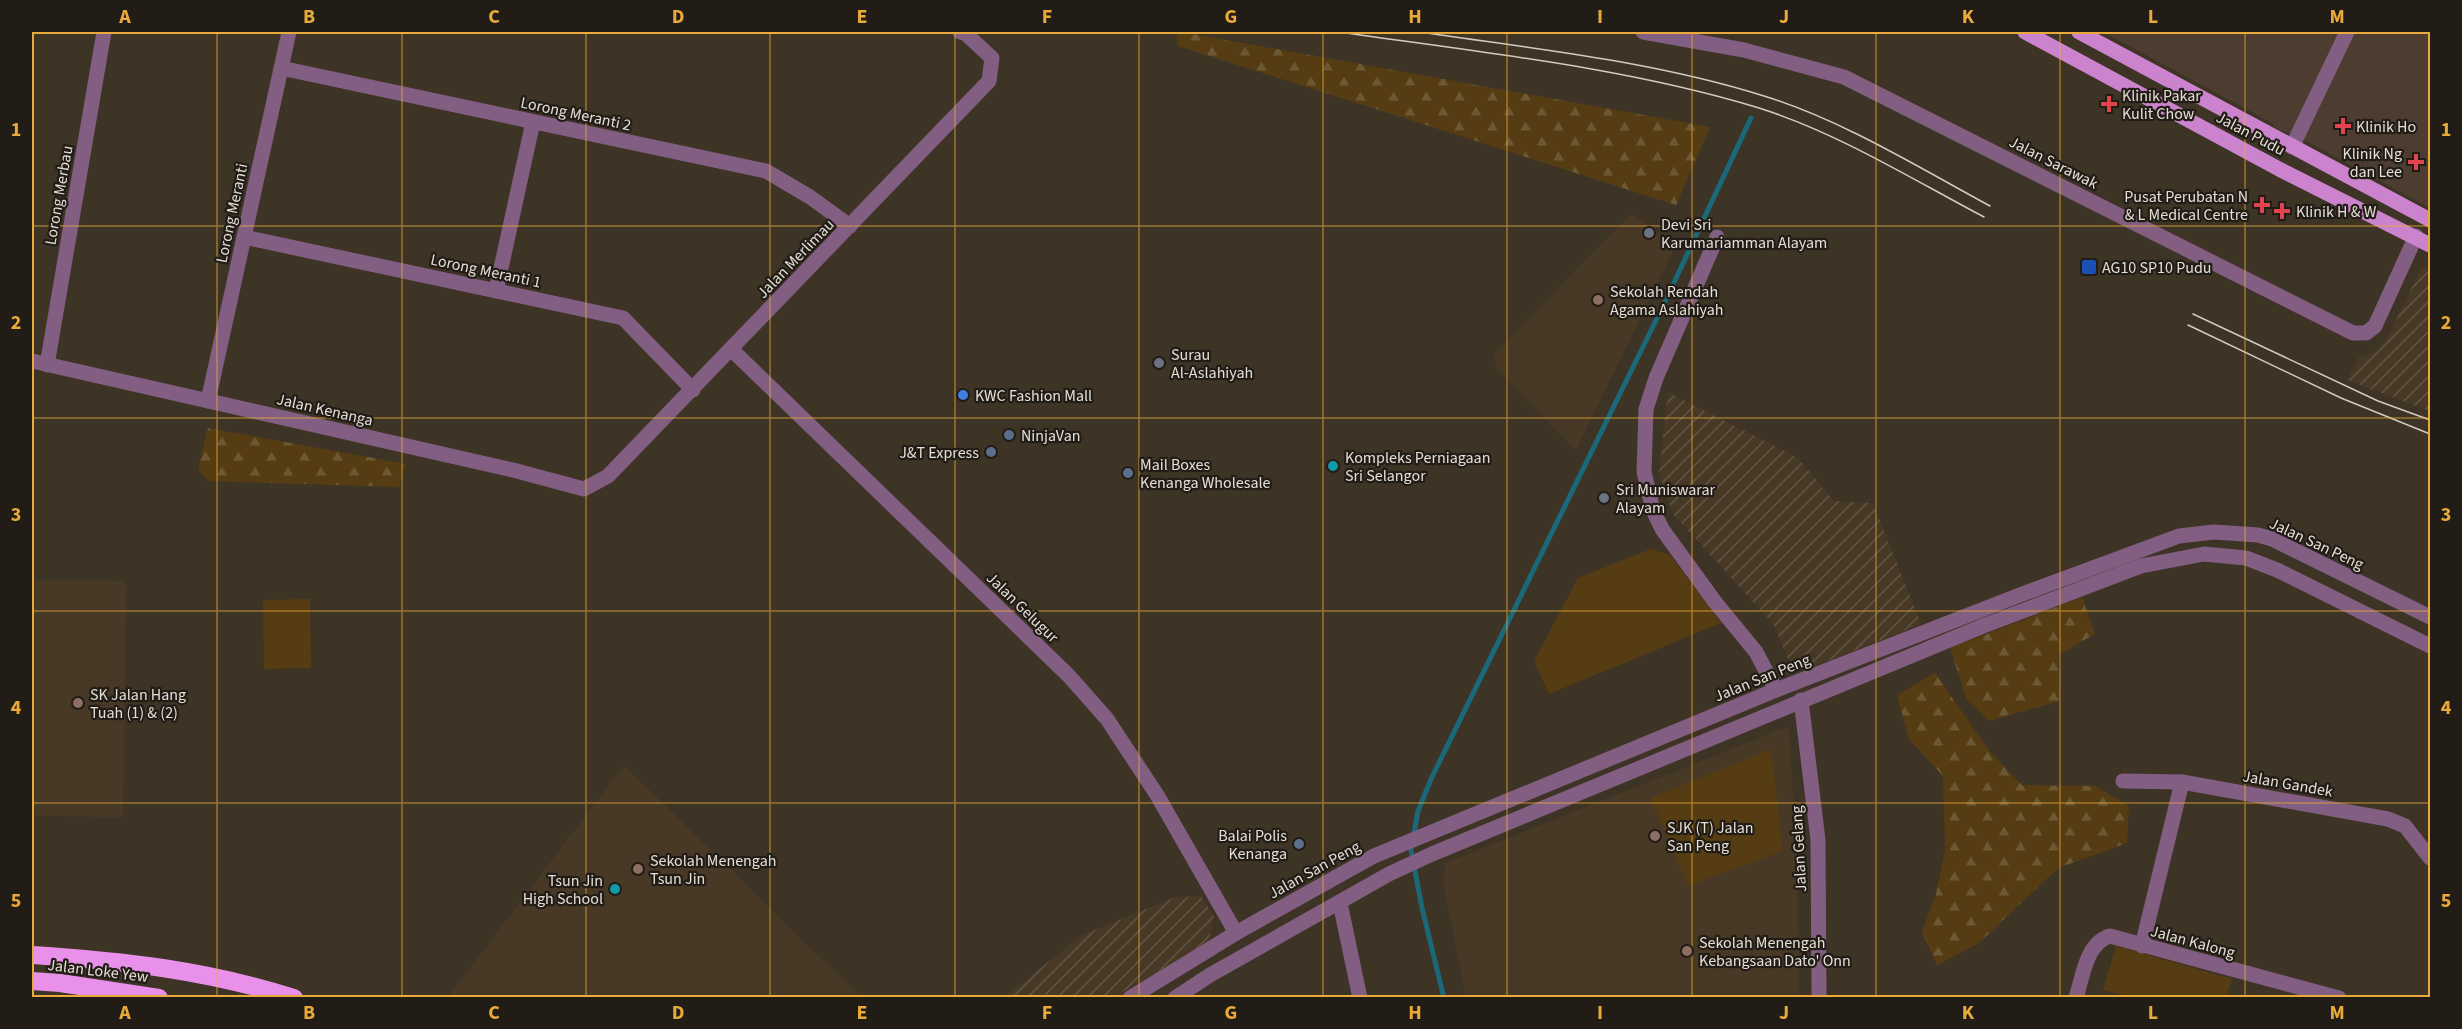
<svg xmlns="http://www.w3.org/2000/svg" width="2462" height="1029" font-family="'Source Sans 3',sans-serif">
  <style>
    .commercial { fill: #4c3d30 }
    .industrial { fill: url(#industrial-furrows) }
    .built { fill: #473925 }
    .grass { fill: #553c13 }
    .forest { fill: url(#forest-firs) }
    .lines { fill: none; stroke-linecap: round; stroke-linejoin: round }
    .stream { stroke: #1b6878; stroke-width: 5 }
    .minor { stroke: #825e82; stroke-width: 15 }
    .major { stroke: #cc83cd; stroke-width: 15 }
    .highway { stroke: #e991ea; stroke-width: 18 }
    .tram { stroke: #d2ccc2; stroke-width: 1.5 }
    .grid { fill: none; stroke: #eaaa39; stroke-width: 1.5; stroke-opacity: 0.55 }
    .health-dot { fill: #e0444e; stroke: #211c16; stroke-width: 2 }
    .worship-dot { fill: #6b7280; stroke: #211c16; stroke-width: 2 }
    .transit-dot { fill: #1a4fb4; stroke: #211c16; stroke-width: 2 }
    .education-dot { fill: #8d6e63; stroke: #211c16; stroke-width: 2 }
    .shop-dot { fill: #3f7fe0; stroke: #211c16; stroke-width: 2 }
    .service-dot { fill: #5c6f8a; stroke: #211c16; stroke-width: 2 }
    .culture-dot { fill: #0f9aa8; stroke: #211c16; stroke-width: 2 }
    .labels { text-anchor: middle; stroke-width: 4.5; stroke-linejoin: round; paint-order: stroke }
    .poi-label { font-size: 16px; fill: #e4ded5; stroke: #211c16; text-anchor: start }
    .street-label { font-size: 16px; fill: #e4ded5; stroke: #211c16 }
    .neatline { fill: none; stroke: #eaaa39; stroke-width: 2 }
    .grid-label { font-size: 20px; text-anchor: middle; font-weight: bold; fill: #eaaa39 }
  </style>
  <defs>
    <pattern id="industrial-furrows" width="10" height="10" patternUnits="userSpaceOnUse" patternTransform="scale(1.5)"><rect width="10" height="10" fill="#473925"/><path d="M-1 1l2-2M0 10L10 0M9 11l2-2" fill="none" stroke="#615544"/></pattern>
    <pattern id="forest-firs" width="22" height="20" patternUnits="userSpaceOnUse" patternTransform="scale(1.5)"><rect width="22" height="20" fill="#553c13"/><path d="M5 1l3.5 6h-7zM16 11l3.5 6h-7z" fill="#6d5834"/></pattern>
  </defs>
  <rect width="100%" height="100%" fill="#3e3426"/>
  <polygon class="commercial" points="2103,32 2430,32 2430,208 2306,141 2273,127 2274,124"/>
  <g class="industrial">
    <polygon points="2421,268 2427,268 2430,276 2430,411 2347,380 2359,357 2373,353 2387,339"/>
    <polygon points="1668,392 1798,458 1834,501 1873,503 1921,624 1805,670 1790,664 1774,625 1673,514 1659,473"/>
    <polygon points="1201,896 1214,917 1209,942 1114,997 1004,998 1080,936 1176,897"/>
  </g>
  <g class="built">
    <polygon points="1632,213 1675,247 1576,450 1496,368 1495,353"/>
    <polygon points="32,580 126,581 123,818 32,815"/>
    <polygon points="1789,726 1797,866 1799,997 1466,997 1443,881 1446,863"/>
    <polygon points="624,765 787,925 861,997 448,997"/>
  </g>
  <g class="grass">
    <polygon points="1651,549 1670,555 1721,623 1549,694 1534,661 1578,578"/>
    <polygon points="310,599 311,668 264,669 263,600"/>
    <polygon points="1771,749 1783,851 1688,886 1651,798"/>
    <polygon points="2116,946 2232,979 2226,997 2132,997 2103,990"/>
  </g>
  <g class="forest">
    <polygon points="1176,32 1182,32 1710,127 1676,205 1178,46"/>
    <polygon points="208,428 406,464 399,487 208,481 198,470"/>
    <polygon points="2082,597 2095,634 2058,655 2060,701 1989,721 1967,700 1950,648"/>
    <polygon points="1935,673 1990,752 2022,785 2095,786 2129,806 2127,843 2058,868 1979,943 1937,965 1922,932 1936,894 1945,850 1943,776 1909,739 1897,695"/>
  </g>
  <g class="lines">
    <polyline class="stream" points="1444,998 1422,908 1411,850 1418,811 1431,779 1663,306 1751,118"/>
    <g class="minor">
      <polyline points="1643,32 1744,50 1844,77 2353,333 2366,333 2375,326 2416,236"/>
      <polyline points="281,68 766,171 810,197 850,226"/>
      <polyline points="2292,147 2347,32"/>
      <polyline points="244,237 623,318 693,390"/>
      <polyline points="1717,237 1656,378 1646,409 1644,472 1653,510 1662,529 1715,602 1756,652 1776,690"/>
      <polyline points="496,291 533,122"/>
      <polyline points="732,350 1069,676 1107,719 1157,795 1236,933"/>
      <polyline points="32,361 513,470 584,489 608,476 989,81 992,58 966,34 960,32"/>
      <polyline points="47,365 104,32"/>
      <polyline points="208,401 289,32"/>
      <polyline points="1801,700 1818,840 1819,998"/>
      <polyline points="2123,781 2182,782 2388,819 2405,826 2430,858"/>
      <polyline points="1340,903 1360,998"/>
      <polyline points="2142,946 2182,782"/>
      <polyline points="1130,998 1236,933 1374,856 1776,690 2025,593 2179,536 2214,532 2258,535 2272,539 2430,617"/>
      <polyline points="1175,998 1210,975 1389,874 1432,854 1983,626 2141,566 2204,554 2246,558 2277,570 2430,646"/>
      <path d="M2076,998C2083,976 2086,943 2110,936L2339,998"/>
    </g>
    <g class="major">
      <polyline points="2025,32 2279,169 2430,245"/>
      <polyline points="2079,32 2430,220"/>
    </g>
    <g class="highway">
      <path d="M32,955C124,961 205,970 294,998"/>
      <polyline points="32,981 60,983 159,998"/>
    </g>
    <g class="tram">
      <path d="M1339,32C1477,52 1625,67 1759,108C1838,133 1910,178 1984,217"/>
      <path d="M1420,32C1535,49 1653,61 1764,96C1842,120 1918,167 1990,206"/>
      <polyline points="2193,314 2378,401 2430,420"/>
      <polyline points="2188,325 2341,398 2430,434"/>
    </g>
  </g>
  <path class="grid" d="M217,32V998M402,32V998M586,32V998M770,32V998M955,32V998M1139,32V998M1323,32V998M1507,32V998M1692,32V998M1876,32V998M2060,32V998M2245,32V998M32,226H2430M32,418H2430M32,611H2430M32,803H2430"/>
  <g class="health-dot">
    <path d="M2106 95h6v6h6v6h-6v6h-6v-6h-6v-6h6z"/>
    <path d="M2340 117h6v6h6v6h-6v6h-6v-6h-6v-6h6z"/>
    <path d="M2413 153h6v6h6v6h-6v6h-6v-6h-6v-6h6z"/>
    <path d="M2259 196h6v6h6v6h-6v6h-6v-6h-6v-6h6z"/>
    <path d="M2279 202h6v6h6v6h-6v6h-6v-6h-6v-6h6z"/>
  </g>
  <g class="worship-dot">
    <circle cx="1649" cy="233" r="6"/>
    <circle cx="1159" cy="363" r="6"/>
    <circle cx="1604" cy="498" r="6"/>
  </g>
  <rect class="transit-dot" x="2081" y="259" width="16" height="16" rx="3"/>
  <g class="education-dot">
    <circle cx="1598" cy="300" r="6"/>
    <circle cx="78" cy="703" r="6"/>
    <circle cx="1655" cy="836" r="6"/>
    <circle cx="638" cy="869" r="6"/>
    <circle cx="1687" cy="951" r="6"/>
  </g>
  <circle class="shop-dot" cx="963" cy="395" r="6"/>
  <g class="service-dot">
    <circle cx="1009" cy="435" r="6"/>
    <circle cx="991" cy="452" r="6"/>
    <circle cx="1128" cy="473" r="6"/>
    <circle cx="1299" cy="844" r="6"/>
  </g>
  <g class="culture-dot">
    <circle cx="1333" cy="466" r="6"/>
    <circle cx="615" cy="889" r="6"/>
  </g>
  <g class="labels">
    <g class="poi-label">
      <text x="2122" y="101">Klinik Pakar<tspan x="2122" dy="18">Kulit Chow</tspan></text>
      <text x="2356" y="132">Klinik Ho</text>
      <text x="2402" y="159" text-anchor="end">Klinik Ng<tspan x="2402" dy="18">dan Lee</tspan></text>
      <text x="2248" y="202" text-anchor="end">Pusat Perubatan N<tspan x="2248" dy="18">&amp; L Medical Centre</tspan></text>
      <text x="2296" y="217">Klinik H &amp; W</text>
      <text x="1661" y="230">Devi Sri<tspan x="1661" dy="18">Karumariamman Alayam</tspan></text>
      <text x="2102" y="273">AG10 SP10 Pudu</text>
      <text x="1610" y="297">Sekolah Rendah<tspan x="1610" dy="18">Agama Aslahiyah</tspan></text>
      <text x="1171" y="360">Surau<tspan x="1171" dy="18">Al-Aslahiyah</tspan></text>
      <text x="975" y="401">KWC Fashion Mall</text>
      <text x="1021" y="441">NinjaVan</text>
      <text x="979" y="458" text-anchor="end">J&amp;T Express</text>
      <text x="1345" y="463">Kompleks Perniagaan<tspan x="1345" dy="18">Sri Selangor</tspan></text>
      <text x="1140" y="470">Mail Boxes<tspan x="1140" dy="18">Kenanga Wholesale</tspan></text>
      <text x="1616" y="495">Sri Muniswarar<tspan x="1616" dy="18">Alayam</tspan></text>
      <text x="90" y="700">SK Jalan Hang<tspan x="90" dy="18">Tuah (1) &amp; (2)</tspan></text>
      <text x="1667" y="833">SJK (T) Jalan<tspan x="1667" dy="18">San Peng</tspan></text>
      <text x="1287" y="841" text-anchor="end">Balai Polis<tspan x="1287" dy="18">Kenanga</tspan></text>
      <text x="650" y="866">Sekolah Menengah<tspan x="650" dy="18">Tsun Jin</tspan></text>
      <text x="603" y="886" text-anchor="end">Tsun Jin<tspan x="603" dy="18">High School</tspan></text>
      <text x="1699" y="948">Sekolah Menengah<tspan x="1699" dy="18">Kebangsaan Dato' Onn</tspan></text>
    </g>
    <g class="street-label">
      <text transform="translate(576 113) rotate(12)" y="6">Lorong Meranti 2</text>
      <text transform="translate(2251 133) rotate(28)" y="6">Jalan Pudu</text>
      <text transform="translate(2054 162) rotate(27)" y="6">Jalan Sarawak</text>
      <text transform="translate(58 195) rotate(-80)" y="6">Lorong Merbau</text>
      <text transform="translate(231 213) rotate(-78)" y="6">Lorong Meranti</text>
      <text transform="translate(795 258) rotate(-46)" y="6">Jalan Merlimau</text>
      <text transform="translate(486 270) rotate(12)" y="6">Lorong Meranti 1</text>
      <text transform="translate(325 409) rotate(13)" y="6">Jalan Kenanga</text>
      <text transform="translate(2317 543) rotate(25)" y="6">Jalan San Peng</text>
      <text transform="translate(1023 607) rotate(44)" y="6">Jalan Gelugur</text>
      <text transform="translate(1762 677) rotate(-22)" y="6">Jalan San Peng</text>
      <text transform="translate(2288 783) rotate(10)" y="6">Jalan Gandek</text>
      <text transform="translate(1798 849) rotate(-93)" y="6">Jalan Gelang</text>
      <text transform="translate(1314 869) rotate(-29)" y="6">Jalan San Peng</text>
      <text transform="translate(2193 941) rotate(15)" y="6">Jalan Kalong</text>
      <text transform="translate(98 970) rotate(7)" y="6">Jalan Loke Yew</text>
    </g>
  </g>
  <rect width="2462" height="1029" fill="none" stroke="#211c16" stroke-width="66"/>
  <rect x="33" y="33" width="2396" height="963" class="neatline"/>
  <g class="grid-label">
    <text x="125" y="23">A</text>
    <text x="309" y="23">B</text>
    <text x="494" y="23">C</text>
    <text x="678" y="23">D</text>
    <text x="862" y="23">E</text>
    <text x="1047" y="23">F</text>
    <text x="1231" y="23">G</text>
    <text x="1415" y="23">H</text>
    <text x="1600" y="23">I</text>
    <text x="1784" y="23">J</text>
    <text x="1968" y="23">K</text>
    <text x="2153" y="23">L</text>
    <text x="2337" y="23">M</text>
    <text x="16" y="136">1</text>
    <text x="2446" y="136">1</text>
    <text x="16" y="329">2</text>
    <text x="2446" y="329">2</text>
    <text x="16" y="521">3</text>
    <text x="2446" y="521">3</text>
    <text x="16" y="714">4</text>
    <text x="2446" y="714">4</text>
    <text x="16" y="907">5</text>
    <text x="2446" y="907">5</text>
    <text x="125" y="1019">A</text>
    <text x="309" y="1019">B</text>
    <text x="494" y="1019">C</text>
    <text x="678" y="1019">D</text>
    <text x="862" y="1019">E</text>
    <text x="1047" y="1019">F</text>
    <text x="1231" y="1019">G</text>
    <text x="1415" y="1019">H</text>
    <text x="1600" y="1019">I</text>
    <text x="1784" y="1019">J</text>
    <text x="1968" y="1019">K</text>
    <text x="2153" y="1019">L</text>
    <text x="2337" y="1019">M</text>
  </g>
</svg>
